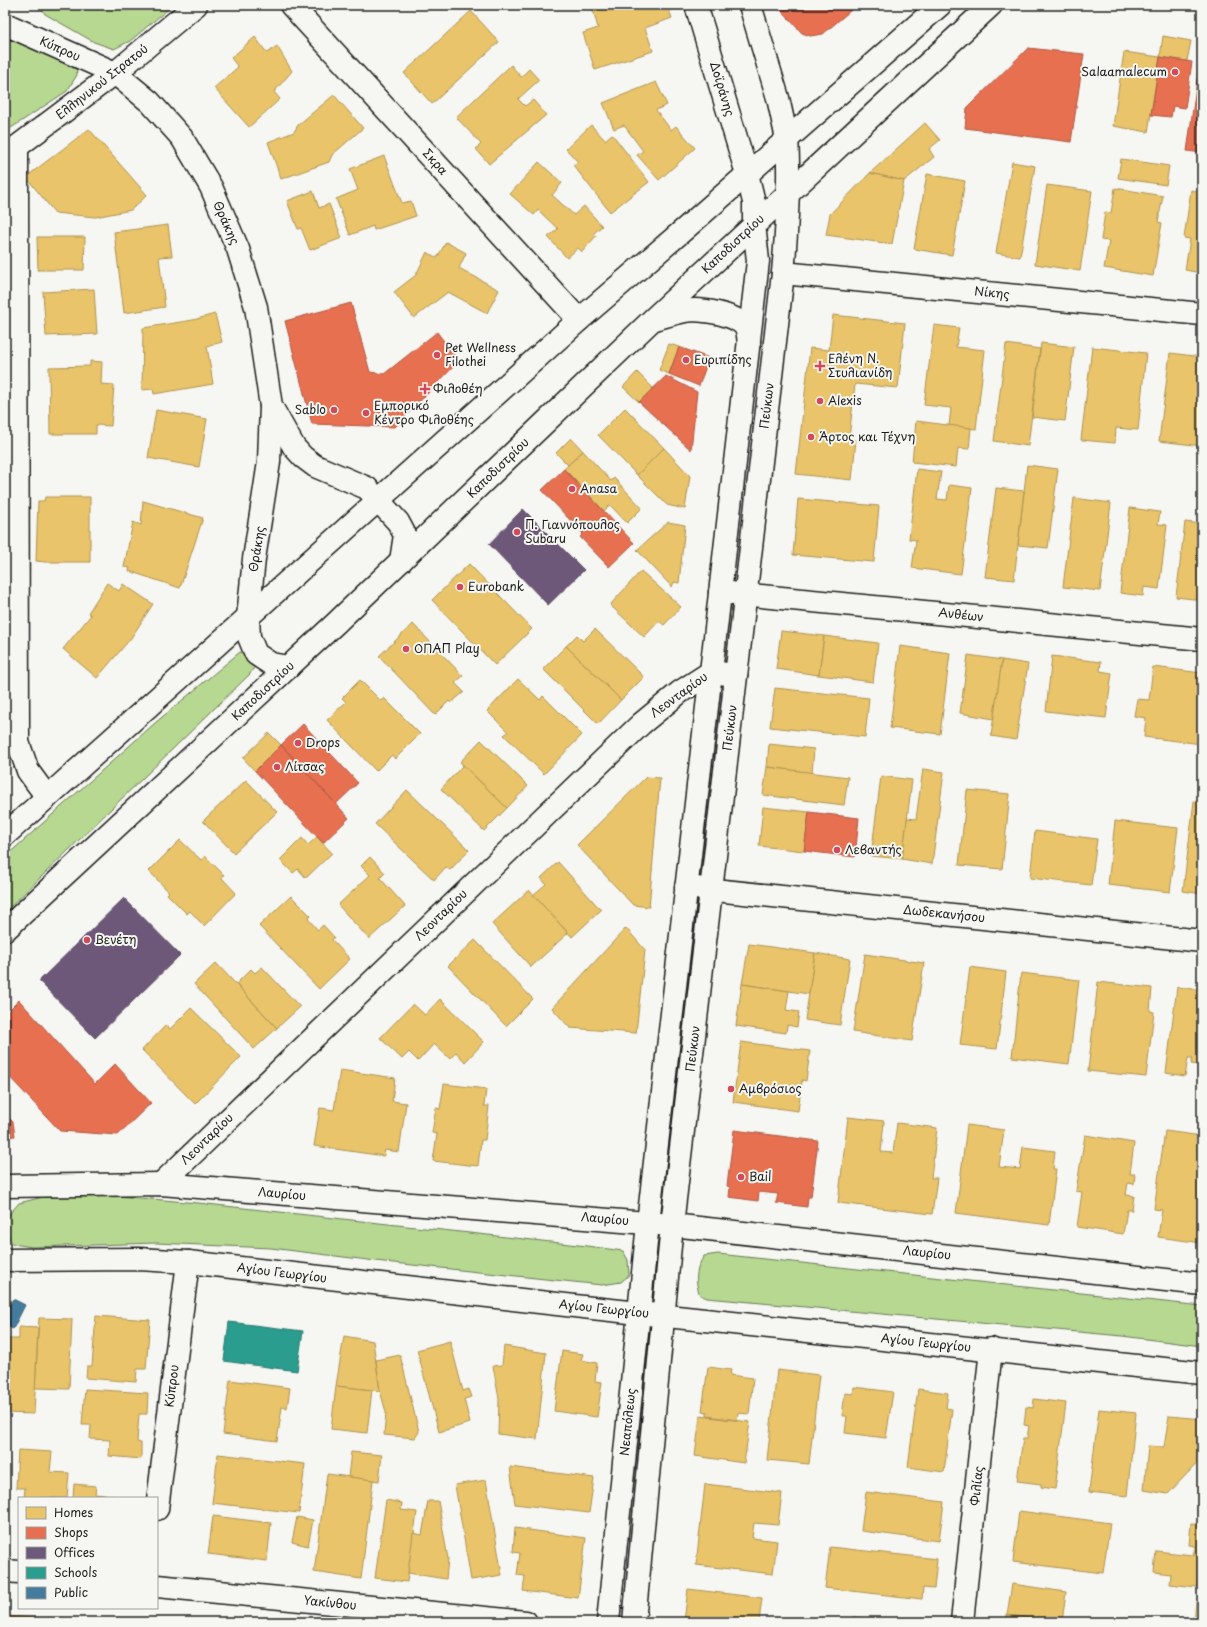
<svg xmlns="http://www.w3.org/2000/svg" width="1207" height="1627" font-family="'Playpen Sans',sans-serif">
  <style>
    .green { fill: #b7d891; stroke: #6a7a56 }
    .homes { fill: #e9c46a; stroke: #ac9253 }
    .shops { fill: #e76f51; stroke: #aa5641 }
    .offices { fill: #6d597a; stroke: #55475e }
    .schools { fill: #2a9d8f; stroke: #26766c }
    .public { fill: #457b9d; stroke: #395e76 }
    .lines { fill: none; stroke-linecap: round; stroke-linejoin: round }
    .minor-casing { stroke: #1c1c1c; stroke-width: 25 }
    .tertiary-casing { stroke: #1c1c1c; stroke-width: 25 }
    .secondary-casing { stroke: #1c1c1c; stroke-width: 25 }
    .minor { stroke: #f6f6f2; stroke-width: 22 }
    .tertiary { stroke: #f6f6f2; stroke-width: 22 }
    .secondary { stroke: #f6f6f2; stroke-width: 22 }
    .poi-dot { fill: #d1495b; stroke: #f6f6f2; stroke-width: 1.5 }
    .labels { text-anchor: middle; stroke-width: 4; stroke-linejoin: round; paint-order: stroke }
    .street-label { font-size: 12px; fill: #1c1c1c; stroke: #f6f6f2 }
    .poi-label { font-size: 12px; fill: #1c1c1c; stroke: #f6f6f2; text-anchor: start }
  </style>
  <rect width="100%" height="100%" fill="#f6f6f2"/>
  <filter id="ink" filterUnits="userSpaceOnUse"><feTurbulence type="fractalNoise" baseFrequency=".025" numOctaves="2"/><feDisplacementMap in="SourceGraphic" scale="8" xChannelSelector="R" yChannelSelector="G"/><feConvolveMatrix kernelMatrix="1 2 1 2 8 2 1 2 1" color-interpolation-filters="sRGB"/></filter>
  <g filter="url(#ink)">
    <g class="green">
      <polygon points="40,5 173,5 130,41 114,49 94,42 45,14"/>
      <polygon points="18,37 76,64 77,75 67,91 5,132 5,43"/>
      <polygon points="240,652 252,657 256,664 250,674 5,912 5,857 155,723"/>
      <polygon points="117,1196 198,1203 587,1246 623,1251 628,1260 629,1275 621,1282 602,1285 384,1262 271,1248 156,1243 32,1247 13,1244 5,1232 5,1219 19,1203 43,1197"/>
      <path d="M718,1254L1202,1306V1346L1122,1336L707,1298L700,1295C694,1281 696,1268 704,1256Z"/>
    </g>
    <g class="homes">
      <polygon points="330,5 341,5 335,10"/>
      <polygon points="609,5 667,5 672,18 645,28 653,51 595,70 583,33 598,28 593,10"/>
      <polygon points="471,11 499,42 432,104 404,73"/>
      <polygon points="1163,36 1191,41 1187,61 1160,57"/>
      <polygon points="255,37 267,53 277,46 292,71 274,92 280,99 249,127 214,88 238,67 231,58"/>
      <polygon points="1124,52 1160,57 1148,132 1113,126"/>
      <polygon points="511,65 521,77 529,69 539,80 518,99 525,106 533,100 546,115 489,164 476,149 481,144 456,117"/>
      <polygon points="656,82 667,105 656,110 671,130 676,126 695,148 659,180 637,155 643,151 624,125 614,129 603,103"/>
      <polygon points="334,95 363,128 332,155 329,162 281,179 268,142 294,132 298,125"/>
      <polygon points="925,123 940,140 929,149 934,157 904,181 870,173"/>
      <polygon points="591,125 605,140 612,134 649,182 610,212 573,165 578,162 566,149"/>
      <polygon points="89,129 147,195 131,210 95,217 55,213 26,177"/>
      <polygon points="384,156 402,203 411,201 416,216 374,230 373,226 350,235 336,199 358,190 350,169"/>
      <polygon points="1121,159 1169,166 1166,185 1118,178"/>
      <polygon points="539,162 562,183 552,195 574,215 584,206 602,226 593,234 596,236 582,252 578,248 567,258 548,237 558,229 538,210 534,215 510,194"/>
      <polygon points="1012,162 1035,166 1020,257 996,253"/>
      <polygon points="870,173 904,181 892,244 826,235 830,214"/>
      <polygon points="927,174 965,181 952,255 914,249"/>
      <polygon points="1047,185 1092,191 1080,271 1035,264"/>
      <polygon points="1115,188 1163,196 1158,222 1162,223 1153,276 1104,268 1109,241 1101,240 1105,212 1111,213"/>
      <polygon points="1191,190 1202,192 1202,281 1200,281 1201,273 1185,270 1190,239 1184,238"/>
      <polygon points="313,191 319,208 329,204 342,238 310,250 301,228 298,229 287,201"/>
      <polygon points="168,225 172,256 159,257 165,307 124,313 114,232"/>
      <polygon points="37,237 85,237 84,270 38,270"/>
      <polygon points="446,242 466,253 459,268 499,290 487,313 448,292 414,318 394,292 416,275 427,252 437,258"/>
      <polygon points="94,289 97,334 46,336 43,292"/>
      <polygon points="215,314 222,342 207,346 213,384 154,394 153,389 142,390 143,328 193,320"/>
      <polygon points="833,315 905,323 898,388 855,384 849,439 856,440 852,480 796,474 810,348 829,350"/>
      <polygon points="934,325 959,328 956,347 985,350 976,429 949,426 951,408 924,405"/>
      <polygon points="1041,343 1074,347 1065,421 1032,417"/>
      <polygon points="669,344 679,347 669,374 659,370"/>
      <polygon points="1006,344 1040,349 1028,446 994,441"/>
      <polygon points="1092,347 1146,353 1138,430 1116,428 1115,443 1081,440"/>
      <polygon points="1170,353 1202,357 1202,446 1159,441"/>
      <polygon points="90,361 102,362 101,384 114,385 111,426 96,425 96,434 50,434 49,367 90,366"/>
      <polygon points="637,372 653,388 639,402 623,387"/>
      <polygon points="625,408 664,448 637,475 598,435"/>
      <polygon points="156,410 207,419 199,467 148,458"/>
      <polygon points="916,421 971,428 969,449 958,448 956,467 912,462"/>
      <polygon points="571,438 583,451 568,465 556,453"/>
      <polygon points="664,448 690,476 685,509 667,505 637,475"/>
      <polygon points="583,451 611,481 614,478 642,508 627,523 610,505 604,511 564,469"/>
      <polygon points="1027,465 1058,469 1048,548 1018,545"/>
      <polygon points="917,469 941,472 937,499 947,500 949,485 972,488 961,574 912,568 916,540 909,539"/>
      <polygon points="996,488 1024,491 1014,580 985,577"/>
      <polygon points="45,497 90,497 90,562 45,562 36,561 38,501 44,501"/>
      <polygon points="1074,498 1111,503 1100,591 1063,587"/>
      <polygon points="798,499 879,506 874,562 793,555"/>
      <polygon points="143,501 203,518 180,588 129,571 130,568 124,567 133,522 141,525"/>
      <polygon points="1130,508 1160,512 1158,524 1167,525 1159,589 1144,587 1143,596 1120,593"/>
      <polygon points="668,522 685,525 679,583 674,582 672,587 637,550"/>
      <polygon points="1185,522 1202,524 1202,600 1176,597"/>
      <polygon points="469,564 532,629 495,665 432,600"/>
      <polygon points="641,571 681,607 664,625 659,621 644,637 610,605"/>
      <polygon points="107,583 119,591 123,584 153,604 131,638 97,678 63,649 91,615 88,613"/>
      <polygon points="413,624 463,676 455,683 464,692 451,703 449,701 435,715 379,656"/>
      <polygon points="595,629 644,677 621,700 566,646 577,635 583,641"/>
      <polygon points="781,631 824,636 819,675 776,669"/>
      <polygon points="824,636 878,643 873,682 819,675"/>
      <polygon points="566,646 621,700 598,724 543,669"/>
      <polygon points="900,646 950,653 940,734 890,728"/>
      <polygon points="968,655 1002,660 994,719 960,713"/>
      <polygon points="1052,656 1101,662 1100,671 1112,673 1106,718 1046,711"/>
      <polygon points="1002,660 1028,664 1016,740 991,736"/>
      <polygon points="1153,667 1202,673 1202,744 1144,737 1146,718 1134,716 1137,699 1149,700"/>
      <polygon points="518,679 540,700 543,696 582,735 544,774 504,735 508,732 487,711"/>
      <polygon points="360,680 381,701 384,698 420,734 395,759 392,755 376,771 327,720 346,702 342,698"/>
      <polygon points="775,688 869,698 865,737 770,727"/>
      <polygon points="269,733 281,745 255,771 243,758"/>
      <polygon points="481,740 528,786 507,808 460,762"/>
      <polygon points="769,744 814,749 812,773 767,767"/>
      <polygon points="463,765 507,808 484,831 441,789"/>
      <polygon points="767,767 848,777 844,805 763,795"/>
      <polygon points="923,769 944,772 932,864 902,859 907,818 916,819"/>
      <polygon points="881,776 912,780 902,859 871,856"/>
      <polygon points="646,777 660,778 649,907 633,905 577,845"/>
      <polygon points="246,780 277,812 234,853 203,821"/>
      <polygon points="407,790 469,850 450,870 446,867 434,880 375,824"/>
      <polygon points="967,790 1010,794 1002,869 959,865"/>
      <polygon points="1194,801 1202,802 1202,894 1183,891"/>
      <polygon points="763,807 809,812 804,851 759,846"/>
      <polygon points="1115,821 1178,828 1170,892 1108,885"/>
      <polygon points="1035,831 1097,839 1091,885 1030,878"/>
      <polygon points="317,837 332,853 306,878 298,869 293,873 280,860 302,838 308,845"/>
      <polygon points="180,840 201,860 205,856 224,875 221,877 236,893 204,926 190,911 187,914 167,894 169,892 149,871"/>
      <polygon points="370,857 385,873 380,878 405,906 369,939 338,905 370,875 361,866"/>
      <polygon points="558,862 601,910 572,937 533,895 546,884 541,878"/>
      <polygon points="529,890 568,933 531,967 492,924"/>
      <polygon points="291,896 311,916 308,919 318,930 323,925 334,937 332,940 350,959 319,989 259,926"/>
      <polygon points="626,928 645,950 636,1033 570,1028 552,1008"/>
      <polygon points="475,940 533,999 506,1026 448,966"/>
      <polygon points="749,944 815,953 809,994 742,984"/>
      <polygon points="815,953 850,959 840,1025 805,1020"/>
      <polygon points="865,954 924,963 912,1041 853,1032"/>
      <polygon points="216,963 277,1028 254,1049 194,984"/>
      <polygon points="262,967 300,1007 277,1028 236,984 251,969 255,973"/>
      <polygon points="970,967 1006,972 997,1049 960,1045"/>
      <polygon points="1021,973 1079,980 1069,1064 1012,1057"/>
      <polygon points="1098,982 1152,988 1150,1011 1154,1012 1146,1077 1088,1071"/>
      <polygon points="742,984 789,991 786,1010 799,1012 797,1027 787,1025 786,1033 736,1026"/>
      <polygon points="1177,987 1202,990 1202,1038 1198,1065 1191,1064 1193,1058 1188,1058 1185,1076 1166,1073"/>
      <polygon points="440,999 484,1042 465,1062 456,1052 450,1059 434,1044 418,1061 409,1052 402,1059 380,1038 413,1004 425,1015"/>
      <polygon points="191,1008 241,1057 195,1104 142,1050 166,1025 170,1029"/>
      <polygon points="741,1042 810,1051 806,1081 802,1080 798,1111 733,1102"/>
      <polygon points="340,1070 395,1078 392,1101 406,1103 399,1152 385,1150 384,1156 314,1146 320,1108 334,1110"/>
      <polygon points="444,1084 486,1089 484,1106 489,1106 485,1140 481,1140 478,1166 433,1161 437,1134 432,1133 436,1108 440,1109"/>
      <polygon points="848,1117 884,1121 881,1152 893,1153 897,1123 937,1128 931,1178 937,1178 932,1214 838,1203"/>
      <polygon points="967,1125 1004,1130 999,1167 1020,1169 1023,1147 1055,1151 1053,1169 1056,1169 1049,1225 956,1213"/>
      <polygon points="1165,1131 1202,1136 1202,1243 1158,1237 1162,1210 1154,1209"/>
      <polygon points="1085,1135 1134,1143 1130,1174 1135,1174 1134,1184 1128,1183 1126,1195 1134,1196 1132,1210 1127,1210 1123,1234 1077,1227 1082,1192 1076,1191"/>
      <polygon points="96,1316 150,1320 146,1369 137,1369 136,1382 86,1378 87,1366 92,1366"/>
      <polygon points="39,1318 72,1319 69,1389 35,1388"/>
      <polygon points="19,1327 38,1328 34,1414 5,1413 5,1339 19,1339"/>
      <polygon points="344,1336 373,1341 380,1391 336,1386"/>
      <polygon points="450,1341 463,1391 469,1389 472,1397 464,1399 470,1423 439,1432 417,1350"/>
      <polygon points="504,1346 546,1353 537,1439 498,1434 499,1399 493,1366 502,1365"/>
      <polygon points="562,1351 583,1354 581,1360 597,1363 595,1381 602,1382 597,1417 554,1411"/>
      <polygon points="400,1355 419,1432 415,1438 384,1435 386,1412 380,1391 376,1360"/>
      <polygon points="708,1367 731,1370 730,1375 753,1378 749,1414 738,1413 737,1420 707,1416 707,1412 702,1411"/>
      <polygon points="777,1370 819,1375 809,1464 767,1460"/>
      <polygon points="230,1380 290,1388 287,1408 282,1407 277,1441 223,1434"/>
      <polygon points="336,1386 372,1390 367,1433 331,1429"/>
      <polygon points="854,1387 893,1392 886,1438 845,1433 847,1416 842,1416 845,1393 853,1394"/>
      <polygon points="85,1389 148,1393 147,1414 139,1414 137,1442 141,1443 141,1459 109,1456 110,1440 90,1439 91,1425 82,1425"/>
      <polygon points="918,1389 948,1393 946,1408 952,1409 944,1472 908,1467"/>
      <polygon points="1034,1399 1066,1403 1055,1489 1041,1487 1041,1484 1017,1481 1023,1438 1027,1438 1029,1426 1024,1425 1026,1407 1033,1408"/>
      <polygon points="1099,1409 1136,1413 1127,1496 1089,1492"/>
      <polygon points="700,1416 750,1422 744,1463 695,1456"/>
      <polygon points="1169,1416 1202,1419 1202,1458 1168,1494 1144,1490 1148,1446 1164,1447"/>
      <polygon points="18,1450 52,1452 50,1472 69,1473 67,1498 24,1498 25,1488 16,1488"/>
      <polygon points="351,1452 382,1455 379,1481 348,1477"/>
      <polygon points="218,1454 305,1464 299,1513 212,1503"/>
      <polygon points="510,1467 594,1478 589,1513 515,1504"/>
      <polygon points="327,1474 373,1480 361,1579 314,1572"/>
      <polygon points="486,1480 502,1575 471,1580 455,1485"/>
      <polygon points="74,1484 96,1486 95,1494 113,1496 113,1498 73,1498"/>
      <polygon points="705,1484 782,1493 778,1525 754,1523 752,1538 777,1541 773,1574 696,1565"/>
      <polygon points="866,1492 944,1502 939,1541 861,1531"/>
      <polygon points="386,1500 402,1503 401,1510 417,1512 407,1582 375,1578"/>
      <polygon points="428,1501 438,1501 448,1559 446,1579 408,1573 413,1533 422,1535"/>
      <polygon points="1019,1511 1110,1523 1103,1573 1013,1562"/>
      <polygon points="213,1516 271,1523 267,1561 208,1554"/>
      <polygon points="297,1517 313,1520 308,1546 292,1542"/>
      <polygon points="1191,1523 1202,1524 1202,1556 1193,1555 1195,1546 1189,1545"/>
      <polygon points="515,1528 586,1538 578,1598 523,1591 525,1576 517,1575 520,1553 513,1552"/>
      <polygon points="830,1547 937,1559 934,1589 923,1588 922,1599 825,1588"/>
      <polygon points="1156,1551 1202,1556 1202,1572 1200,1571 1197,1587 1170,1584 1171,1574 1154,1572"/>
      <polygon points="1012,1584 1066,1592 1062,1622 1007,1615"/>
      <polygon points="688,1589 762,1598 759,1622 684,1622"/>
      <polygon points="1196,1602 1202,1603 1202,1622 1194,1622"/>
      <polygon points="1007,1615 1062,1622 1006,1622"/>
      <polygon points="5,1616 38,1618 38,1622 5,1622"/>
      <polygon points="855,1617 887,1622 854,1622"/>
      <polygon points="63,1618 100,1622 63,1622"/>
    </g>
    <g class="shops">
      <polygon points="776,5 857,5 823,34 810,36 802,33"/>
      <polygon points="1028,48 1084,54 1071,142 965,128 967,108"/>
      <polygon points="1160,57 1192,62 1185,108 1173,106 1171,117 1151,115"/>
      <polygon points="1200,59 1202,60 1202,153 1187,151"/>
      <polygon points="351,303 370,372 384,374 437,332 459,361 395,427 312,424 285,321"/>
      <polygon points="679,347 709,358 699,386 669,374"/>
      <polygon points="666,376 697,392 691,450 639,402"/>
      <polygon points="564,469 634,543 609,567 580,537 583,534 542,490"/>
      <polygon points="303,724 358,783 336,804 281,745"/>
      <polygon points="281,745 349,818 323,843 255,771"/>
      <polygon points="809,812 859,818 855,857 804,851"/>
      <polygon points="19,1000 95,1084 115,1064 151,1103 118,1135 60,1131 5,1072 5,1014"/>
      <polygon points="5,1114 13,1122 15,1136 5,1137"/>
      <polygon points="734,1130 818,1141 811,1197 808,1197 807,1207 776,1203 778,1194 759,1192 758,1201 729,1197 730,1187 727,1186"/>
    </g>
    <g class="offices">
      <polygon points="523,509 584,570 548,605 489,544"/>
      <polygon points="124,898 180,955 95,1038 39,981"/>
    </g>
    <polygon class="schools" points="229,1322 303,1331 297,1371 224,1361"/>
    <polygon class="public" points="13,1299 25,1305 13,1329 5,1325 5,1314"/>
    <g class="lines">
      <defs>
        <g id="minor">
          <polyline points="291,5 579,320"/>
          <polyline points="696,5 747,174"/>
          <polyline points="750,5 778,98 787,139"/>
          <polyline points="5,24 115,73 150,102 182,138 211,187 238,249 256,307 271,406 269,462 254,559 248,617 249,637 256,654 271,664 289,667"/>
          <polyline points="17,148 18,742 28,771 47,797"/>
          <polyline points="6,155 115,73 196,5"/>
          <polyline points="783,273 1202,314"/>
          <polyline points="271,406 294,447 303,457 315,466 367,488 398,522 405,535 401,561"/>
          <polyline points="720,592 1202,639"/>
          <polyline points="686,887 1202,941"/>
          <polyline points="161,1184 641,724 680,692 711,672 736,675"/>
          <polyline points="5,1186 161,1184 672,1225 1202,1284"/>
          <polyline points="5,1260 139,1259 188,1262 592,1308 1202,1373"/>
          <polyline points="157,1509 188,1262"/>
          <polyline points="5,1571 19,1572"/>
          <polyline points="157,1586 526,1622"/>
          <polyline points="962,1622 991,1349"/>
        </g>
        <g id="tertiary">
          <polyline points="608,1622 648,1223 758,261 754,224 754,202 747,174"/>
          <path d="M634,1622L672,1225L783,273C787,228 790,183 787,139"/>
        </g>
        <g id="secondary">
          <path d="M655,319C665,316 675,313 685,311C699,308 741,314 747,330C748,333 748,338 749,342"/>
          <polyline points="5,835 579,320 687,227 940,5"/>
          <polyline points="5,930 336,623 652,320 991,5"/>
        </g>
      </defs>
      <use href="#minor" class="minor-casing"/>
      <use href="#tertiary" class="tertiary-casing"/>
      <use href="#secondary" class="secondary-casing"/>
      <use href="#minor" class="minor"/>
      <use href="#tertiary" class="tertiary"/>
      <use href="#secondary" class="secondary"/>
    </g>
  </g>
  <g class="poi-dot">
    <circle cx="1175" cy="72" r="4"/>
    <circle cx="437" cy="355" r="4"/>
    <circle cx="686" cy="360" r="4"/>
    <path d="M818 360h4v4h4v4h-4v4h-4v-4h-4v-4h4z"/>
    <path d="M423 383h4v4h4v4h-4v4h-4v-4h-4v-4h4z"/>
    <circle cx="820" cy="401" r="4"/>
    <circle cx="334" cy="410" r="4"/>
    <circle cx="366" cy="413" r="4"/>
    <circle cx="811" cy="437" r="4"/>
    <circle cx="572" cy="489" r="4"/>
    <circle cx="517" cy="532" r="4"/>
    <circle cx="460" cy="587" r="4"/>
    <circle cx="406" cy="649" r="4"/>
    <circle cx="298" cy="743" r="4"/>
    <circle cx="277" cy="767" r="4"/>
    <circle cx="837" cy="850" r="4"/>
    <circle cx="87" cy="940" r="4"/>
    <circle cx="731" cy="1089" r="4"/>
    <circle cx="741" cy="1177" r="4"/>
  </g>
  <g class="labels">
    <g class="street-label">
      <text transform="translate(60 49) rotate(24)" y="4">Κύπρου</text>
      <text transform="translate(102 82) rotate(-38)" y="4">Ελληνικού Στρατού</text>
      <text transform="translate(722 89) rotate(73)" y="4">Δοϊράνης</text>
      <text transform="translate(435 162) rotate(48)" y="4">Σκρα</text>
      <text transform="translate(226 223) rotate(66)" y="4">Θράκης</text>
      <text transform="translate(733 244) rotate(-43)" y="4">Καποδιστρίου</text>
      <text transform="translate(992 293) rotate(6)" y="4">Νίκης</text>
      <text transform="translate(767 406) rotate(-83)" y="4">Πεύκων</text>
      <text transform="translate(498 468) rotate(-44)" y="4">Καποδιστρίου</text>
      <text transform="translate(257 549) rotate(-81)" y="4">Θράκης</text>
      <text transform="translate(961 615) rotate(6)" y="4">Ανθέων</text>
      <text transform="translate(263 691) rotate(-43)" y="4">Καποδιστρίου</text>
      <text transform="translate(679 695) rotate(-36)" y="4">Λεονταρίου</text>
      <text transform="translate(730 728) rotate(-83)" y="4">Πεύκων</text>
      <text transform="translate(944 914) rotate(6)" y="4">Δωδεκανήσου</text>
      <text transform="translate(441 915) rotate(-44)" y="4">Λεονταρίου</text>
      <text transform="translate(693 1049) rotate(-83)" y="4">Πεύκων</text>
      <text transform="translate(207 1139) rotate(-44)" y="4">Λεονταρίου</text>
      <text transform="translate(282 1194) rotate(5)" y="4">Λαυρίου</text>
      <text transform="translate(605 1219) rotate(5)" y="4">Λαυρίου</text>
      <text transform="translate(927 1253) rotate(6)" y="4">Λαυρίου</text>
      <text transform="translate(282 1273) rotate(7)" y="4">Αγίου Γεωργίου</text>
      <text transform="translate(604 1309) rotate(6)" y="4">Αγίου Γεωργίου</text>
      <text transform="translate(926 1343) rotate(6)" y="4">Αγίου Γεωργίου</text>
      <text transform="translate(172 1386) rotate(-83)" y="4">Κύπρου</text>
      <text transform="translate(628 1422) rotate(-84)" y="4">Νεαπόλεως</text>
      <text transform="translate(977 1486) rotate(-84)" y="4">Φιλίας</text>
      <text transform="translate(330 1603) rotate(6)" y="4">Υακίνθου</text>
    </g>
    <g class="poi-label">
      <text x="1167" y="76" text-anchor="end">Salaamalecum</text>
      <text x="445" y="352">Pet Wellness<tspan x="445" dy="14">Filothei</tspan></text>
      <text x="828" y="363">Ελένη Ν.<tspan x="828" dy="14">Στυλιανίδη</tspan></text>
      <text x="694" y="364">Ευριπίδης</text>
      <text x="433" y="393">Φιλοθέη</text>
      <text x="828" y="405">Alexis</text>
      <text x="374" y="410">Εμπορικό<tspan x="374" dy="14">Κέντρο Φιλοθέης</tspan></text>
      <text x="326" y="414" text-anchor="end">Sablo</text>
      <text x="819" y="441">Άρτος και Τέχνη</text>
      <text x="580" y="493">Anasa</text>
      <text x="525" y="529">Π. Γιαννόπουλος<tspan x="525" dy="14">Subaru</tspan></text>
      <text x="468" y="591">Eurobank</text>
      <text x="414" y="653">ΟΠΑΠ Play</text>
      <text x="306" y="747">Drops</text>
      <text x="285" y="771">Λίτσας</text>
      <text x="845" y="854">Λεβαντής</text>
      <text x="95" y="944">Βενέτη</text>
      <text x="739" y="1093">Αμβρόσιος</text>
      <text x="749" y="1181">Bail</text>
    </g>
  </g>
  <rect width="1207" height="1627" fill="none" stroke="#f6f6f2" stroke-width="20"/>
  <rect x="10" y="10" width="1187" height="1607" fill="none" stroke="#1c1c1c" stroke-width="1.5" filter="url(#ink)"/>
  <rect x="18" y="1497" width="140" height="112" fill="#f6f6f2" stroke="#9f9f9c"/>
  <rect x="26" y="1507" width="20" height="12" fill="#e9c46a" stroke="#9f9f9c"/>
  <text x="54" y="1517" font-size="12" fill="#1c1c1c">Homes</text>
  <rect x="26" y="1527" width="20" height="12" fill="#e76f51" stroke="#9f9f9c"/>
  <text x="54" y="1537" font-size="12" fill="#1c1c1c">Shops</text>
  <rect x="26" y="1547" width="20" height="12" fill="#6d597a" stroke="#9f9f9c"/>
  <text x="54" y="1557" font-size="12" fill="#1c1c1c">Offices</text>
  <rect x="26" y="1567" width="20" height="12" fill="#2a9d8f" stroke="#9f9f9c"/>
  <text x="54" y="1577" font-size="12" fill="#1c1c1c">Schools</text>
  <rect x="26" y="1587" width="20" height="12" fill="#457b9d" stroke="#9f9f9c"/>
  <text x="54" y="1597" font-size="12" fill="#1c1c1c">Public</text>
</svg>
